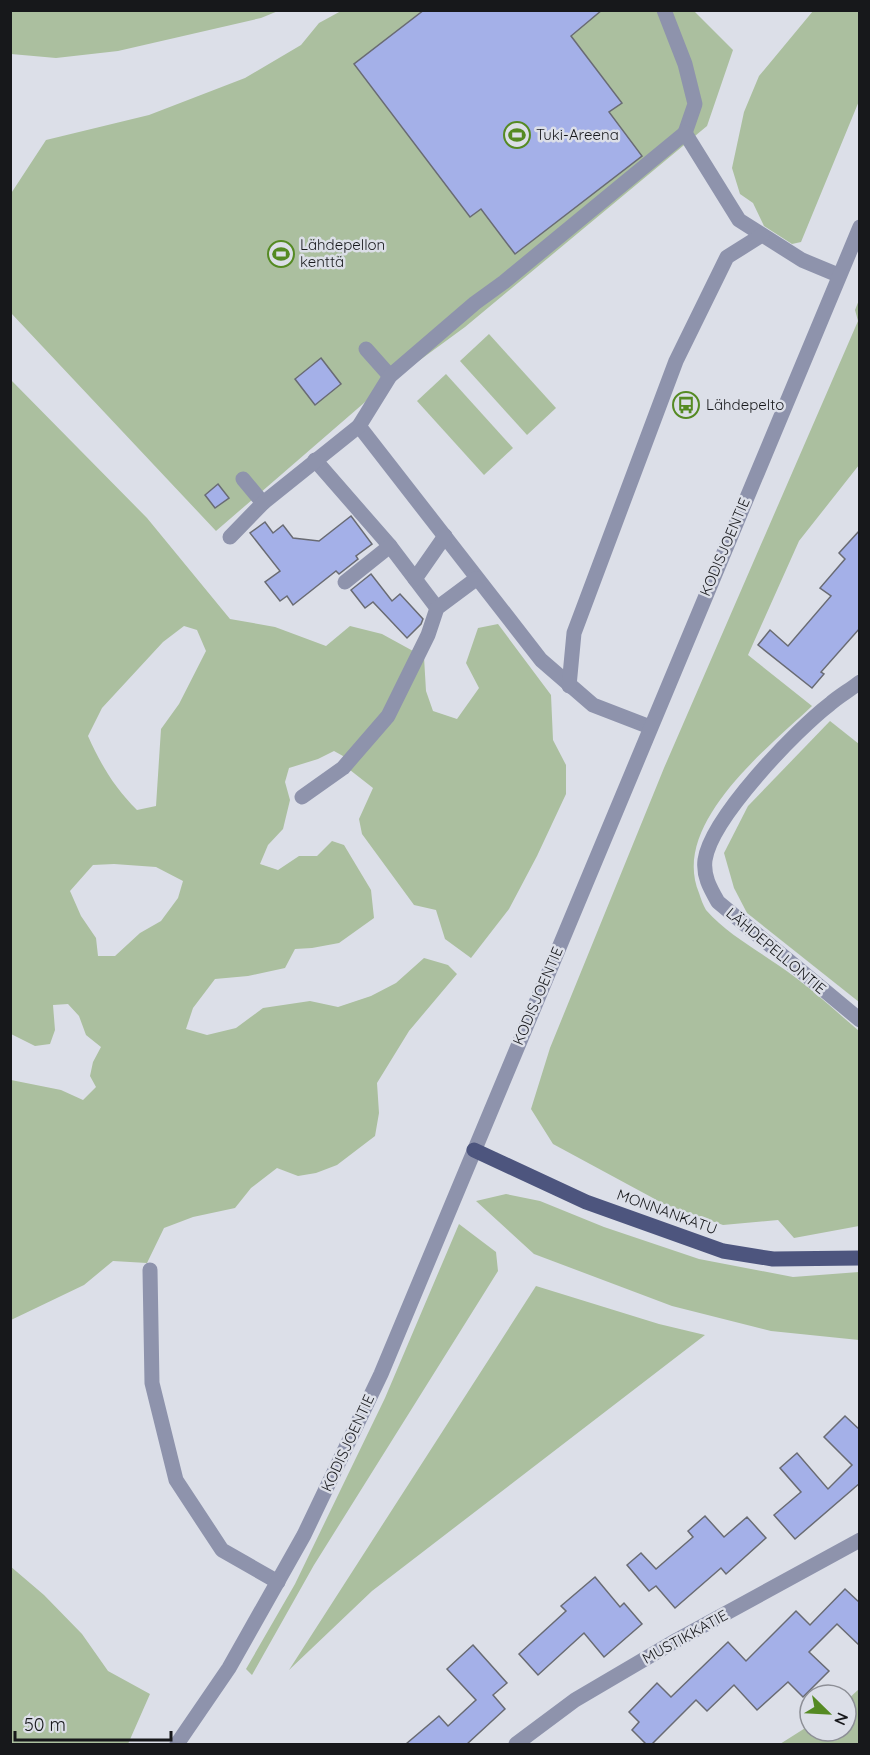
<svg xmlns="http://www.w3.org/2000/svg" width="870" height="1755" font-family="Quicksand,sans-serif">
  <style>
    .green { fill: #abbf9f; fill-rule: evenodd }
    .building { fill: #a4b0e8; stroke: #696b73; stroke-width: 1.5 }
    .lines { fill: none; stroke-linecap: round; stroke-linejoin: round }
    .minor { stroke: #8e93ac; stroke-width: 15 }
    .major { stroke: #4d557e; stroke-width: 15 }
    .labels { text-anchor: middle; stroke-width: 5; stroke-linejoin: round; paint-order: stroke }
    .poi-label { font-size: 15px; fill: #17181b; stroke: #dcdfe8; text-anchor: start }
    .street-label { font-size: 15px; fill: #17181b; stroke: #dcdfe8 }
  </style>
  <rect width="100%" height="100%" fill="#dcdfe8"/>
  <g class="green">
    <polygon points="10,11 11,10 278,11 261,18 118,51 56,58 11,54"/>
    <polygon points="341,11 694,11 733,50 707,126 465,327 379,390 216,531 11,313 10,195 46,140 149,115 245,78 301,45 319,23"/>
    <polygon points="813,11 859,11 859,101 801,242 792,244 764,226 753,203 740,194 732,168 744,112 759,76"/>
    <path d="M859,300V465L799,541L748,655L812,706C768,748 670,824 699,893C701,899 703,905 706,910C726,933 754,948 778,965C807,984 833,1009 859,1031V1226L794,1238L778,1220L723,1225L664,1204L553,1144L531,1109L550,1048L664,768L858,321L855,310Z"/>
    <polygon points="489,334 556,408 527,435 460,361"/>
    <polygon points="446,374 513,448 484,475 417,401"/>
    <path d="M10,379L147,518L230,619L275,627L326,646L350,626L382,634L424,657L426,691L433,711L457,719L479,688L466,663L478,628L498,624L551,695L553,740L566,765V794L537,856L509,909L471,958L445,939L436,910L414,905L362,834L359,819L373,788L350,770L343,756L334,751L318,759L289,768L285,782L290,800L283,829L268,845L260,864L278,870L299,856H317L332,841L344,845L371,890L374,918L339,943L312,948L295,949L285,968L248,976L215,979L193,1008L186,1029L207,1035L236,1028L263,1008L310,1001L338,1007L371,996L396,983L424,958L448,965L457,974L409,1031L377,1083L379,1113L375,1136L337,1165L316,1173L298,1176L277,1168L251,1188L235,1208L193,1217L164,1228L147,1263L113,1261L84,1285L11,1320V1080L61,1090L83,1100L96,1087L90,1076L93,1062L101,1047L86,1035L79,1016L68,1004L53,1005L55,1030L50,1044L35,1046L11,1034ZM184,626L197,630L206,651L179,704L161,729L156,806L137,810C114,787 101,765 88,736L102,708L163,642ZM114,864L156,867L183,881L178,898L161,921L140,933L115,956H98L96,938L81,916L70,891L93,865Z"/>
    <polygon points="830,721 859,744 859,1002 747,913 734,888 724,853 748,806"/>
    <polygon points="506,1194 540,1201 604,1227 699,1259 793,1277 859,1272 859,1340 771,1331 672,1306 534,1254 476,1201"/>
    <polygon points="459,1224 496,1252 498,1271 314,1565 252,1675 246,1669 295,1584 385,1398"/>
    <polygon points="536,1286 659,1324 705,1335 372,1591 289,1670"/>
    <polygon points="10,1566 44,1595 82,1634 108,1671 150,1694 128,1744 11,1744"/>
    <polygon points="859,1689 859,1744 780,1744 810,1725 810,1731 846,1731 846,1701"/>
  </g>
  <g class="building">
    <polygon points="424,10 602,10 571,36 622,103 609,112 642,156 515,254 481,209 470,217 354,64"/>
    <polygon points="321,358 341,384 315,405 295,379"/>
    <polygon points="218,484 229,498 215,508 205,495"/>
    <polygon points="351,516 372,544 356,556 358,559 339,574 336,571 293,605 287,596 280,601 265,582 280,571 250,533 265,522 273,533 283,525 293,538 319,541"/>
    <polygon points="860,530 860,628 821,672 824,674 812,688 758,645 770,630 788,646 831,596 820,588 845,559 839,553"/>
    <polygon points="371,574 392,601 400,594 423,619 421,624 407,638 373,602 365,608 351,590"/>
    <polygon points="845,1416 860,1430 860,1483 795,1539 774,1515 801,1492 780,1468 797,1453 828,1489 852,1465 824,1437"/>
    <polygon points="705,1516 724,1537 747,1517 766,1538 726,1574 721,1568 675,1608 656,1586 649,1591 627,1565 641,1553 656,1569 693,1537 688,1531"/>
    <polygon points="595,1577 620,1607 624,1603 642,1624 604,1657 584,1633 538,1675 519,1654 566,1611 561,1606"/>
    <polygon points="845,1589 860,1603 860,1646 837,1624 809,1652 829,1671 803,1697 788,1682 757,1710 734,1685 707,1711 696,1700 652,1744 646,1744 632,1730 639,1722 629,1712 657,1683 671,1697 728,1642 746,1661 796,1611 810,1625"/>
    <polygon points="473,1645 507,1683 493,1695 505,1709 467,1744 406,1744 439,1716 448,1726 476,1700 447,1669"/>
  </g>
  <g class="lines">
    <g class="minor">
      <polyline points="664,10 685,64 695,104 685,133"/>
      <polyline points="366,349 390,376"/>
      <polyline points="359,426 541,660 593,705 650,727"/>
      <polyline points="315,460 390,546 437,608"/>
      <polyline points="243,479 263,503"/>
      <polyline points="230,537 263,503 359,426 390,376 475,303 504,282 685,133 739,220 802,260 838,275"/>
      <polyline points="415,579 445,536"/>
      <polyline points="345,582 390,546"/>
      <path d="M860,682C850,690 839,696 830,704C796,730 711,818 705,860C703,876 710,888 718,902L860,1020"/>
      <polyline points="569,686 574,633 676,361 727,257 762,235"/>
      <polyline points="302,797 343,768 388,716 428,635 437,608 476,579"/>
      <polyline points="150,1270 152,1383 176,1480 222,1550 278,1582"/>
      <polyline points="177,1744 229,1668 304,1535 381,1374 860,227"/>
      <polyline points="516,1744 575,1700 677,1640 860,1540"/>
    </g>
    <polyline class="major" points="474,1150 586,1202 723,1251 773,1259 860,1258"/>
  </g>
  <defs>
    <symbol id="stadium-ring" viewBox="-11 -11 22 22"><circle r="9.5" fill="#dcdfe8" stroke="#558a23" stroke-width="1.5"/><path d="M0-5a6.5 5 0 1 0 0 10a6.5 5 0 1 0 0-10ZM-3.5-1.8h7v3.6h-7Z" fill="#558a23"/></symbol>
    <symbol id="bus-ring" viewBox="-11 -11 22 22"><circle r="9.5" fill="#dcdfe8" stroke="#558a23" stroke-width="1.5"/><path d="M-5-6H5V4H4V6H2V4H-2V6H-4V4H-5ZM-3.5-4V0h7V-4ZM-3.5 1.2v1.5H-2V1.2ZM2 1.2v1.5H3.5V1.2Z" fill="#558a23"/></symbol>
  </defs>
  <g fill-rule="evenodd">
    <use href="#stadium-ring" x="502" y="120" width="30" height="30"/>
    <use href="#stadium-ring" x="266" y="239" width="30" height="30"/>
    <use href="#bus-ring" x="671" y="390" width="30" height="30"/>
  </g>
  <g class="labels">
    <g class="poi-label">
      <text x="536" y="140">Tuki-Areena</text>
      <text x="300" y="250">Lähdepellon<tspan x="300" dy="17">kenttä</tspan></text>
      <text x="706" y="410">Lähdepelto</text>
    </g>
    <g class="street-label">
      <text transform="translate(725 547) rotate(-67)" y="5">KODISJOENTIE</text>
      <text transform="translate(776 951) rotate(40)" y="5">LÄHDEPELLONTIE</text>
      <text transform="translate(538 996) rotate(-67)" y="5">KODISJOENTIE</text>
      <text transform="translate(667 1212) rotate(20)" y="5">MONNANKATU</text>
      <text transform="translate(348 1443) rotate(-65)" y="5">KODISJOENTIE</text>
      <text transform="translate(685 1637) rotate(-29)" y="5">MUSTIKKATIE</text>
    </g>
  </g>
  <rect width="870" height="1755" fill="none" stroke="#17181b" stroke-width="24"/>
  <g transform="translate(828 1713) rotate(114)"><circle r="28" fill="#dcdfe8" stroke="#8d8f96" stroke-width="1.5"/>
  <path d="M0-4.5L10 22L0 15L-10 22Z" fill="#558a23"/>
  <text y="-9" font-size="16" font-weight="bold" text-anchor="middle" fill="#17181b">N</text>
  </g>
  <path d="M15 1731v9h156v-9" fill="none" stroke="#17181b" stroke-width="3"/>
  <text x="24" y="1731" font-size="18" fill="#17181b" stroke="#dcdfe8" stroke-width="4.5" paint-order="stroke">50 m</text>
</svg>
